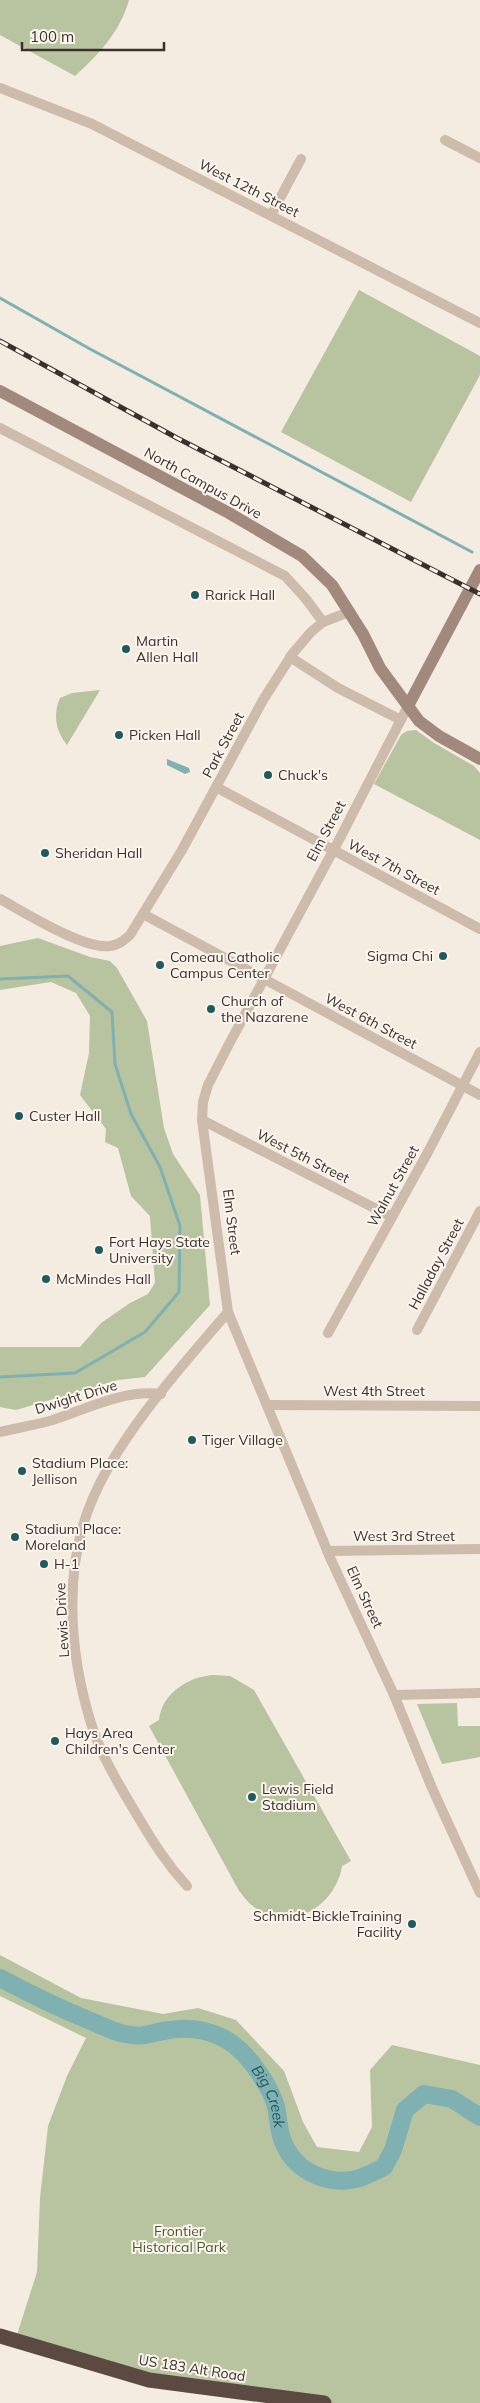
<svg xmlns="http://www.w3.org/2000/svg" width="480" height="2403" font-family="Mulish,sans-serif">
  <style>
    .green { fill: #b8c4a0 }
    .water { fill: #7fb0b2 }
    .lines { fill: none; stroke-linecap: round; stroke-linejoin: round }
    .stream { stroke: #7fb0b2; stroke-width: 3 }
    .river { stroke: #7fb0b2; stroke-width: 18 }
    .street { stroke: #cdbbac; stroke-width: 10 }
    .secondary { stroke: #a18a7d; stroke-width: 12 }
    .highway { stroke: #5c4a42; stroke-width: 15 }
    .rail-casing { stroke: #3b302b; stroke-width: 5 }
    .rail { stroke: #fbf5ee; stroke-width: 3; stroke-dasharray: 9; stroke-linecap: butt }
    .poi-dot { fill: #1f5a5e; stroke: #fbf5ee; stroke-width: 2 }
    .labels { text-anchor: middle; stroke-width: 4; stroke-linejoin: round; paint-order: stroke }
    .street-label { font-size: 14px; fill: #3b302b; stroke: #fbf5ee }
    .poi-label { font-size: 14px; fill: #3b302b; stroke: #fbf5ee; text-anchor: start }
    .park-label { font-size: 14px; fill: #4a5a2e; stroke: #fbf5ee }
    .water-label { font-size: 15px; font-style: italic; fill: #1f5a5e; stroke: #fbf5ee }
  </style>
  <rect width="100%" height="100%" fill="#f4ebe1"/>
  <g class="green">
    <path d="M0,0H129C120,32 99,54 75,76L0,35Z"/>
    <polygon points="359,290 480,356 480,375 411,502 281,432"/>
    <path d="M100,690L67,745C55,731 53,713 60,698L72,693Z"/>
    <polygon points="416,730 434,743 474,766 480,773 480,840 374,784 401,735 407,731"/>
    <polygon points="38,938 90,957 110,961 117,968 147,1021 164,1128 173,1154 200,1195 210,1305 145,1377 118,1380 16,1410 0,1407 0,1347 80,1347 101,1323 130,1303 148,1294 155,1283 150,1216 131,1196 118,1148 105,1142 106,1129 80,1095 89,1053 90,1016 76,993 51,982 0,990 0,946"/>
    <path d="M213,1675L230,1676L254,1690L351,1861L342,1866C337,1902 295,1933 260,1911C250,1905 244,1898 238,1889L149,1726L159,1720C162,1693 188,1677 213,1675Z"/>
    <polygon points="457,1703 458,1726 480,1726 480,1757 442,1764 417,1704"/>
    <polygon points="0,1955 81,1998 163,2014 198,2008 236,2020 284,2071 303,2122 317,2147 359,2152 372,2127 370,2070 392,2045 480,2065 480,2403 324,2403 187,2386 15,2341 37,2272 40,2198 48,2126 67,2076 86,2038 0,1996"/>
  </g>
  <polygon class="water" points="167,759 189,768 190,772 185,774 167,765"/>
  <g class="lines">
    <g class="stream">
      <polyline points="0,298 90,349 472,552"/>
      <polyline points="0,979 68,976 112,1012 115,1064 131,1114 160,1167 180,1226 179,1292 145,1332 75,1373 0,1377"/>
    </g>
    <path class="river" id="s1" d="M0,1978C30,1994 61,2009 93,2022C103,2026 114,2032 125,2034C146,2038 149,2033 169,2030C191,2026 216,2031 234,2045C250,2057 271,2087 276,2107C279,2120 278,2132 284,2144C296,2172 330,2187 360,2178C368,2175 376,2171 384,2167L393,2150L405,2110L424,2094L452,2099L480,2117"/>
    <g class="street">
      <polyline points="0,88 92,124 480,323"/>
      <polyline points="445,140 480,158"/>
      <polyline points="271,215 301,159"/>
      <polyline points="0,428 285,576 306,599 323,622"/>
      <polyline points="290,657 338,688 401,720"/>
      <polyline points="408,706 340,838 228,1046 208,1085 203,1102 202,1120 228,1312 332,1562 394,1695 432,1788 480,1893"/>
      <polyline points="216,787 480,929"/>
      <path d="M0,899C24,912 84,950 110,946C119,945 124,940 130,935L182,850L263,700L293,653L311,632L323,622L349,612"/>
      <polyline points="143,914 480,1095"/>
      <polyline points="202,1120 392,1217"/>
      <polyline points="417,1330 480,1211"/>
      <polyline points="328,1333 428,1152 480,1052"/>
      <polyline points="267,1405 480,1406"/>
      <path d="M0,1432C17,1428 35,1425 53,1420C86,1409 125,1389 161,1394"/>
      <polyline points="327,1551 480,1549"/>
      <polyline points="394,1695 480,1693"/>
      <path d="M187,1886C166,1863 153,1842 137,1815C119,1785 100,1754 90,1720C69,1650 63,1566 93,1498C121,1433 182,1366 228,1312"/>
    </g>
    <g class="secondary">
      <polyline points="0,391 229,513 302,556 332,585 363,634 380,668 419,721 439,736 480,759"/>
      <polyline points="408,706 480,570"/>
    </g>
    <polyline class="highway" points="0,2336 149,2380 324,2403"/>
    <defs>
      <polyline id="rail" points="0,341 177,438 480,594"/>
    </defs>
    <use href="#rail" class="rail-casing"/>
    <use href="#rail" class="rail"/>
  </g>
  <g class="poi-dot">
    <circle cx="195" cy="595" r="5"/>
    <circle cx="126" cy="649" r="5"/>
    <circle cx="119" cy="735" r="5"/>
    <circle cx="268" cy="775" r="5"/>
    <circle cx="45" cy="853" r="5"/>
    <circle cx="443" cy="956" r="5"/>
    <circle cx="160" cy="965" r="5"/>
    <circle cx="211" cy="1009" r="5"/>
    <circle cx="19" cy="1116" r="5"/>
    <circle cx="99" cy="1250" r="5"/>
    <circle cx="46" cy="1279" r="5"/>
    <circle cx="192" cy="1440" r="5"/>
    <circle cx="22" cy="1471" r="5"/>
    <circle cx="15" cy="1537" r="5"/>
    <circle cx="44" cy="1564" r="5"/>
    <circle cx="55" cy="1741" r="5"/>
    <circle cx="252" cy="1797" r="5"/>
    <circle cx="412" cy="1924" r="5"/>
  </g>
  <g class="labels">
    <g class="street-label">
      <text transform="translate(249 188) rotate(27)" y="5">West 12th Street</text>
      <text transform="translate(203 483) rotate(29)" y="5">North Campus Drive</text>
      <text transform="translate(223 745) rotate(-62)" y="5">Park Street</text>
      <text transform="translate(326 831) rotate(-62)" y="5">Elm Street</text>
      <text transform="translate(394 867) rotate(28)" y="5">West 7th Street</text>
      <text transform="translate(371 1021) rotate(28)" y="5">West 6th Street</text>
      <text transform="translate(303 1156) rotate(27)" y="5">West 5th Street</text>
      <text transform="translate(393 1186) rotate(-61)" y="5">Walnut Street</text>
      <text transform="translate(232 1222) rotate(83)" y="5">Elm Street</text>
      <text transform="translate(436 1264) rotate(-62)" y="5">Halladay Street</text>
      <text x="374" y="1396">West 4th Street</text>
      <text transform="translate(76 1397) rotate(-17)" y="5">Dwight Drive</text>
      <text x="404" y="1541">West 3rd Street</text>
      <text transform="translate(365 1597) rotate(65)" y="5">Elm Street</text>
      <text transform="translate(62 1620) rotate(-93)" y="5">Lewis Drive</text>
      <text transform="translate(192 2368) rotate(9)" y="5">US 183 Alt Road</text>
    </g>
    <g class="poi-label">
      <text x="205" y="600">Rarick Hall</text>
      <text x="136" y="646">Martin<tspan x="136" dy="16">Allen Hall</tspan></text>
      <text x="129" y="740">Picken Hall</text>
      <text x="278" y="780">Chuck's</text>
      <text x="55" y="858">Sheridan Hall</text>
      <text x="433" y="961" text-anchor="end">Sigma Chi</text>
      <text x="170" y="962">Comeau Catholic<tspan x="170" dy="16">Campus Center</tspan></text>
      <text x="221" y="1006">Church of<tspan x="221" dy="16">the Nazarene</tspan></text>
      <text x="29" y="1121">Custer Hall</text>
      <text x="109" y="1247">Fort Hays State<tspan x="109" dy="16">University</tspan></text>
      <text x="56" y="1284">McMindes Hall</text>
      <text x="202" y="1445">Tiger Village</text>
      <text x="32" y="1468">Stadium Place:<tspan x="32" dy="16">Jellison</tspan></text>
      <text x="25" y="1534">Stadium Place:<tspan x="25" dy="16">Moreland</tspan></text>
      <text x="54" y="1569">H-1</text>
      <text x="65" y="1738">Hays Area<tspan x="65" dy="16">Children's Center</tspan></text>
      <text x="262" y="1794">Lewis Field<tspan x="262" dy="16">Stadium</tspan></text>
      <text x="402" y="1921" text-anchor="end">Schmidt-BickleTraining<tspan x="402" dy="16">Facility</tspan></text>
    </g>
    <g class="park-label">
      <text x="179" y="2236">Frontier<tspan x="179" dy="16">Historical Park</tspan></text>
    </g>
    <g class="water-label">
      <text dy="5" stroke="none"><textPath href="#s1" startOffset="314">Big Creek</textPath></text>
    </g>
  </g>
  <path d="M22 42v8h142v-8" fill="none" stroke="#3b302b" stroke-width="2.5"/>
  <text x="30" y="42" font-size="15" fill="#3b302b" stroke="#fbf5ee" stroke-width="4" paint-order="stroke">100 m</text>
</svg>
